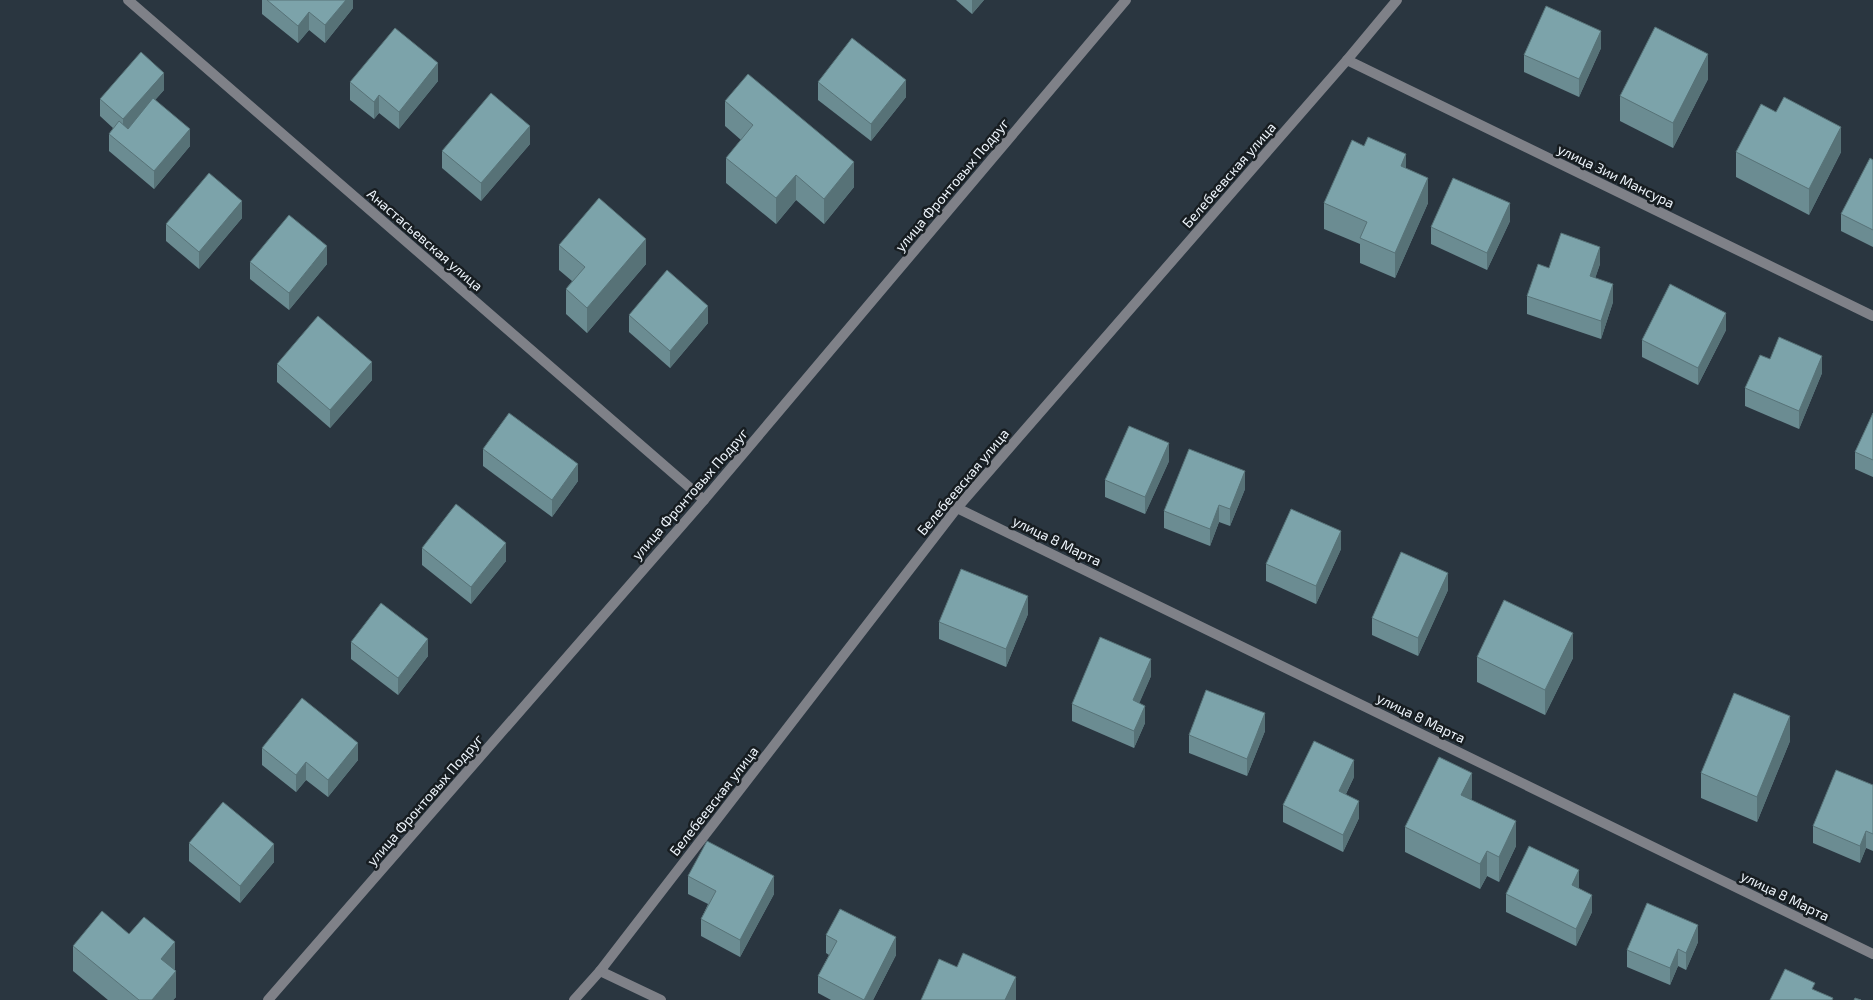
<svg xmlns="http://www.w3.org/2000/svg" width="1873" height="1000" font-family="'Exo 2',sans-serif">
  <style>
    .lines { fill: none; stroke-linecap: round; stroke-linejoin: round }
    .street { stroke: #7f8188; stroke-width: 10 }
    .wall { fill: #6b8c92 }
    .shaded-wall { fill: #577277 }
    .building { fill: #7ca3aa; stroke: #577277 }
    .labels { text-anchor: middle; stroke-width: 5; stroke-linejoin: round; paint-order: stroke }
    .street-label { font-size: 14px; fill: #edf4fb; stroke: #171d21 }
  </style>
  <rect width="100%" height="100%" fill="#2a3640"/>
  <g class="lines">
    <g class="street">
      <polyline points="128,0 704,500"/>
      <polyline points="1347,60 1873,316"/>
      <polyline points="957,508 1873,954"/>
      <polyline points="600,971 661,1000"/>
      <polyline points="268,1000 704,500 1126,0"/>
      <polyline points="574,1000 600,971 957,508 1347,60 1397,0"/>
    </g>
  </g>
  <g class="wall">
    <polygon points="262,0 353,0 353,8 325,43 309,30 298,43 262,14"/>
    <polygon points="956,0 984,0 972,14"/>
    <polygon points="1601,48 1579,97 1524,72 1524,55"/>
    <polygon points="1708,79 1673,148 1620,121 1620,96"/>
    <polygon points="438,81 399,129 379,113 374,119 350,100 350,82"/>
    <polygon points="818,82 906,97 871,141 818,100"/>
    <polygon points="164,90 155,100 190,146 154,189 109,151 109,134 113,128 100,116 100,99"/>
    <polygon points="725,101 854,187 824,224 796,200 776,224 726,183 726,158 741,140 725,126"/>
    <polygon points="530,144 481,201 442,168 442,151"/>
    <polygon points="1736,152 1841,152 1809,215 1736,177"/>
    <polygon points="1873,160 1873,247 1841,231 1841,214"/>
    <polygon points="1406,168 1428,203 1395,278 1360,263 1360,244 1324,229 1324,203"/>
    <polygon points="242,218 199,269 166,241 166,224"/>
    <polygon points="1510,221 1487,270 1431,244 1431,227"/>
    <polygon points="559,245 646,264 587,333 566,314 566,289 572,281 559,270"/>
    <polygon points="250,262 327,264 289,310 250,279"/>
    <polygon points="1600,264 1595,278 1613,302 1601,339 1527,314 1527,296 1549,268"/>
    <polygon points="629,315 708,323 670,368 629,332"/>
    <polygon points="1726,330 1698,385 1642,357 1642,340"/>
    <polygon points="1770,359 1822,373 1799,429 1745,406 1745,388"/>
    <polygon points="277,364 372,380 330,428 277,382"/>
    <polygon points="1873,413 1873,477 1855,469 1855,452"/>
    <polygon points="483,449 578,481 552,517 483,466"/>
    <polygon points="1169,461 1145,514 1105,497 1105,480"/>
    <polygon points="1245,489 1230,526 1219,522 1210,546 1164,528 1164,511"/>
    <polygon points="422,548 506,561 471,604 422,565"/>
    <polygon points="1341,549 1316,604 1266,581 1266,564"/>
    <polygon points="1448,590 1418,656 1372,635 1372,618"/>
    <polygon points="1028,614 1006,667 939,639 939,622"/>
    <polygon points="351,642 428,656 398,695 351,659"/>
    <polygon points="1477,657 1573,658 1545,715 1477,682"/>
    <polygon points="1151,676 1139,703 1145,723 1134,748 1072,721 1072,704"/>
    <polygon points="1265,731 1247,776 1189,753 1189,735"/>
    <polygon points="1790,741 1757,822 1701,798 1701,773"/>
    <polygon points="262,748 358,760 328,797 306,780 296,792 262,765"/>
    <polygon points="1354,777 1346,794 1359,818 1343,852 1283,822 1283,805"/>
    <polygon points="1873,785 1873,851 1866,848 1860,863 1813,843 1813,826"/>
    <polygon points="1472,798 1471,799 1516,846 1499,882 1487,876 1480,889 1405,852 1405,827"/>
    <polygon points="189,843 274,862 240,903 189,861"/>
    <polygon points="688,876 774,894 740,957 701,936 701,919 708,904 688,894"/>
    <polygon points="1579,888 1592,912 1576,946 1506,912 1506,894"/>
    <polygon points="129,934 175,968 174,970 176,997 173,1000 108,1000 73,971 73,946"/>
    <polygon points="826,935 896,955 873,1000 831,1000 818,993 818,976 829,955 826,953"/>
    <polygon points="1698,942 1686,970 1678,966 1670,985 1627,967 1627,950"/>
  </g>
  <g class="shaded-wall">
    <polygon points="346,0 353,0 353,8 325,43 325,25"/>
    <polygon points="972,0 984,0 972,14"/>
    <polygon points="309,12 309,30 298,43 298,26"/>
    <polygon points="1601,31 1601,48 1579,97 1579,79"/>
    <polygon points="1708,54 1708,79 1673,148 1673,123"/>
    <polygon points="438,63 438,81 399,129 399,112"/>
    <polygon points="164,73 164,90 123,136 123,119"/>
    <polygon points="906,80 906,97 871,141 871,124"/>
    <polygon points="379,95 379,113 374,119 374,102"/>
    <polygon points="530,126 530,144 481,201 481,183"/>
    <polygon points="1841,127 1841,152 1809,215 1809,189"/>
    <polygon points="190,129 190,146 154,189 154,171"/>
    <polygon points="1406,154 1406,179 1401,166"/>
    <polygon points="854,162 854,187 824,224 824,199"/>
    <polygon points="796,175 796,200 776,224 776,198"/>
    <polygon points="1428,178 1428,203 1395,278 1395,253"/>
    <polygon points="242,201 242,218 199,269 199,252"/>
    <polygon points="1510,203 1510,221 1487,270 1487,253"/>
    <polygon points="646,239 646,264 587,333 587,308"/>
    <polygon points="327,246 327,264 289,310 289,293"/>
    <polygon points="1600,247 1600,264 1590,294 1590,276"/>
    <polygon points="1613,284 1613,302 1601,339 1601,321"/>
    <polygon points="708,306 708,323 670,368 670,351"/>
    <polygon points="1726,313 1726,330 1698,385 1698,368"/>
    <polygon points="1822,356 1822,373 1799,429 1799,411"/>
    <polygon points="372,362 372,380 330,428 330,410"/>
    <polygon points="1169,443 1169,461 1145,514 1145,497"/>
    <polygon points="578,464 578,481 552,517 552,500"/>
    <polygon points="1245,471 1245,489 1230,526 1230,509"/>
    <polygon points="1219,505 1219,522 1210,546 1210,529"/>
    <polygon points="1341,531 1341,549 1316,604 1316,586"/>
    <polygon points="506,543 506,561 471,604 471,587"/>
    <polygon points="1448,573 1448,590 1418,656 1418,638"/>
    <polygon points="1028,596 1028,614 1006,667 1006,649"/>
    <polygon points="1573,633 1573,658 1545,715 1545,690"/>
    <polygon points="428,639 428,656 398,695 398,678"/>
    <polygon points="1151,659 1151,676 1133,718 1133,700"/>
    <polygon points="1145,706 1145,723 1134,748 1134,731"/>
    <polygon points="1265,713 1265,731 1247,776 1247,759"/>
    <polygon points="1790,716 1790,741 1757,822 1757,797"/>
    <polygon points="358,743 358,760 328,797 328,780"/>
    <polygon points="1354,760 1354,777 1339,808 1339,791"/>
    <polygon points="306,762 306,780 296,792 296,775"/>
    <polygon points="1472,773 1472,798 1461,820 1461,795"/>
    <polygon points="1359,801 1359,818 1343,852 1343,835"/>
    <polygon points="1516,821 1516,846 1499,882 1499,857"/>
    <polygon points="1866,831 1866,848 1860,863 1860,846"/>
    <polygon points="274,844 274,862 240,903 240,886"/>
    <polygon points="1487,851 1487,876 1480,889 1480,864"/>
    <polygon points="1579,870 1579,888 1572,903 1572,885"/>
    <polygon points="774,876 774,894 740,957 740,940"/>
    <polygon points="1592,895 1592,912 1576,946 1576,929"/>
    <polygon points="1698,925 1698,942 1686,970 1686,953"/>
    <polygon points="896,937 896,955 873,1000 864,1000"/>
    <polygon points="175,942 175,968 161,985 161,959"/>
    <polygon points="1678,949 1678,966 1670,985 1670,968"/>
    <polygon points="176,971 176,997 173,1000 152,1000"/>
    <polygon points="1016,977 1016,1000 1005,1000"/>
  </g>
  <g class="building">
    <polygon points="267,0 346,0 325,25 309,12 298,26"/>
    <polygon points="1546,6 1601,31 1579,79 1524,55"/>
    <polygon points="1655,27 1708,54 1673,123 1620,96"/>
    <polygon points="395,28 438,63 399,112 379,95 374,102 350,82"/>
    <polygon points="852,38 906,80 871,124 818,82"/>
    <polygon points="141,52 164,73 123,119 100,99"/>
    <polygon points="748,74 854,162 824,199 796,175 776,198 726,158 753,125 725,101"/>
    <polygon points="491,93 530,126 481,183 442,151"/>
    <polygon points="1784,97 1841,127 1809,189 1736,152 1761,104 1776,112"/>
    <polygon points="153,98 190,129 154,171 109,134 119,121 128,129"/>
    <polygon points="1368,137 1406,154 1401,166 1428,178 1395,253 1360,238 1367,222 1324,203 1352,140 1364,146"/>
    <polygon points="1870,158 1873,160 1873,230 1841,214"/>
    <polygon points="209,173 242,201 199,252 166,224"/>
    <polygon points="1453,178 1510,203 1487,253 1431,227"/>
    <polygon points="599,198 646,239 587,308 566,289 585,267 559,245"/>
    <polygon points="289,215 327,246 289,293 250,262"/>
    <polygon points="1561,233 1600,247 1590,276 1613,284 1601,321 1527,296 1538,264 1549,268"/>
    <polygon points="667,270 708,306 670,351 629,315"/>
    <polygon points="1670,284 1726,313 1698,368 1642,340"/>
    <polygon points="318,316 372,362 330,410 277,364"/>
    <polygon points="1779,337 1822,356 1799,411 1745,388 1760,355 1770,359"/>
    <polygon points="509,413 578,464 552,500 483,449"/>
    <polygon points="1873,413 1873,460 1855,452"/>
    <polygon points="1129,426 1169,443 1145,497 1105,480"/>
    <polygon points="1189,449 1245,471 1230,509 1219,505 1210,529 1164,511"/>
    <polygon points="456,504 506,543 471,587 422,548"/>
    <polygon points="1291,509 1341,531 1316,586 1266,564"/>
    <polygon points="1401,552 1448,573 1418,638 1372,618"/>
    <polygon points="961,569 1028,596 1006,649 939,622"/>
    <polygon points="1504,600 1573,633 1545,690 1477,657"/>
    <polygon points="381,603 428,639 398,678 351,642"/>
    <polygon points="1100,637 1151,659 1133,700 1145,706 1134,731 1072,704"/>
    <polygon points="1206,690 1265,713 1247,759 1189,735"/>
    <polygon points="1734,693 1790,716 1757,797 1701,773"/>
    <polygon points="302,698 358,743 328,780 306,762 296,775 262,748"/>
    <polygon points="1314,741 1354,760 1339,791 1359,801 1343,835 1283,805"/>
    <polygon points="1439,757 1472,773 1461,795 1516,821 1499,857 1487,851 1480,864 1405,827"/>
    <polygon points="1836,770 1873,785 1873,834 1866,831 1860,846 1813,826"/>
    <polygon points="223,802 274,844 240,886 189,843"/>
    <polygon points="707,841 774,876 740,940 701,919 716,891 688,876"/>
    <polygon points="1529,846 1579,870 1572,885 1592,895 1576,929 1506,894"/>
    <polygon points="1647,903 1698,925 1686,953 1678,949 1670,968 1627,950"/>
    <polygon points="840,909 896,937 864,1000 818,976 837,941 826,935"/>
    <polygon points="102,911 129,934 144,917 175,942 161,959 176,971 152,1000 139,1000 73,946"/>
    <polygon points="963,953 1016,977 1005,1000 921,1000 939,959 957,967"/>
    <polygon points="1785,969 1815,983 1812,989 1833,998 1832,1000 1770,1000"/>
    <polygon points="1855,998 1861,1000 1854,1000"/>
  </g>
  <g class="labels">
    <g class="street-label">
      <text transform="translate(1229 175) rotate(-49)" y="5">Белебеевская улица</text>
      <text transform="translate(1616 176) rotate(26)" y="5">улица Зии Мансура</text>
      <text transform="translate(952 185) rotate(-50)" y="5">улица Фронтовых Подруг</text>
      <text transform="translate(425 240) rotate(41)" y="5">Анастасьевская улица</text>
      <text transform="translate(963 482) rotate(-50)" y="5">Белебеевская улица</text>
      <text transform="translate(690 494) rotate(-49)" y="5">улица Фронтовых Подруг</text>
      <text transform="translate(1057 541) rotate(26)" y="5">улица 8 Марта</text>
      <text transform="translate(1421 718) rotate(26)" y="5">улица 8 Марта</text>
      <text transform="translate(425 800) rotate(-49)" y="5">улица Фронтовых Подруг</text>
      <text transform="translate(714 801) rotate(-52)" y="5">Белебеевская улица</text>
      <text transform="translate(1785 896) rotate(26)" y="5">улица 8 Марта</text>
    </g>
  </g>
</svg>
